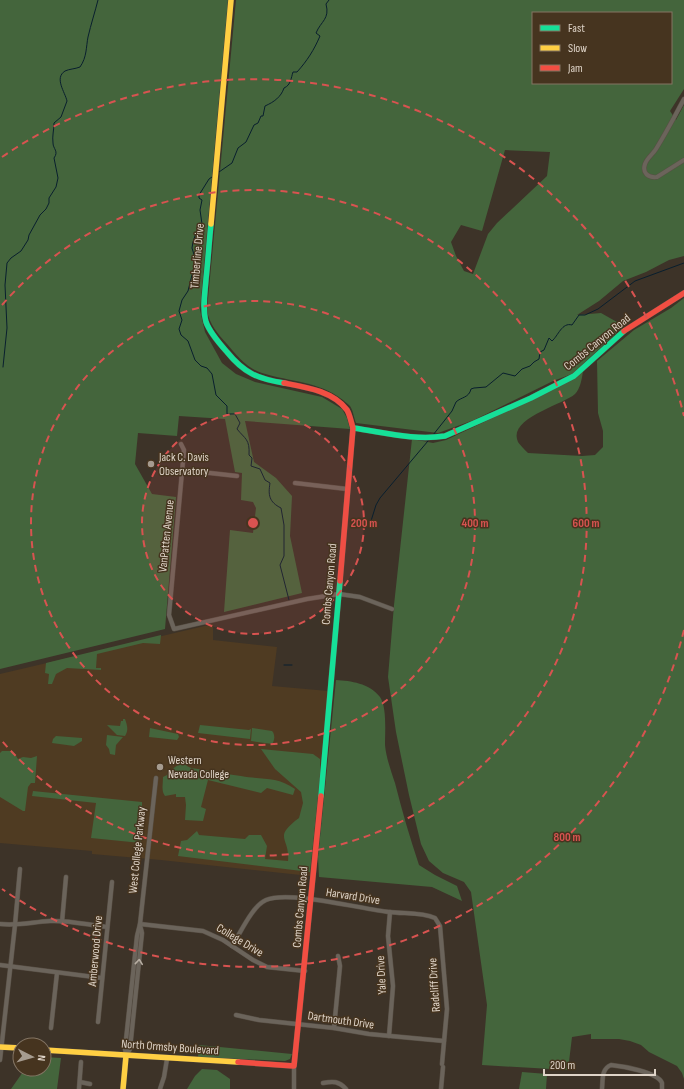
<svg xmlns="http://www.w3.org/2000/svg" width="684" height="1089" font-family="'Sofia Sans Condensed',sans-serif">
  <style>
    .built { fill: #4f3b22 }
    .grass { fill: #44653c; fill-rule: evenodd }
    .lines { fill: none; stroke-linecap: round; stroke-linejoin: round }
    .stream { stroke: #091f2e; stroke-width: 1 }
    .street-casing { stroke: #584f45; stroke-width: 5 }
    .fast-casing { stroke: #584f45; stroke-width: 6 }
    .slow-casing { stroke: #584f45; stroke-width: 6 }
    .jam-casing { stroke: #584f45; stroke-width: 6 }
    .street { stroke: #6b645b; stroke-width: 4 }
    .fast { stroke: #16e098; stroke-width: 5.5 }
    .slow { stroke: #ffcf43; stroke-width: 5.5 }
    .jam { stroke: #f24e42; stroke-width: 5.5 }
    .oneway { stroke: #b6ada2 }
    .ring { fill: none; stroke: #d85350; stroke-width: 2; stroke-dasharray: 7 5 }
    .poi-dot { fill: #a69c90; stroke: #46341f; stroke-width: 1.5 }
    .labels { text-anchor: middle; stroke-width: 3; stroke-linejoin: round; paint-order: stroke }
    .street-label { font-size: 12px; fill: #dfd4c8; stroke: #46341f }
    .poi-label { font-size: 12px; fill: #dfd4c8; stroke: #46341f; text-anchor: start }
    .centre { fill: #d85350; stroke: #46341f; stroke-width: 2 }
    .ring-label { font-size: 12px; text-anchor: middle; font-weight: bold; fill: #d85350; stroke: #46341f; stroke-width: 3; stroke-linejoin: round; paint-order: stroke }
  </style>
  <rect width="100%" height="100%" fill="#3d3328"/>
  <polygon class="built" points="213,624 213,640 277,647 272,686 328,691 310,876 161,860 92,854 92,851 0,843 0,674"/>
  <g class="grass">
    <polygon points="0,0 228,0 200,310 205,332 222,363 236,374 255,382 322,397 342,409 347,418 350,429 245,421 254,462 276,478 292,496 290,536 302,593 224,612 230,530 253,533 256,508 253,502 241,500 242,473 235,472 225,419 179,416 177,436 138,433 135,464 152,494 176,497 165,629 0,669"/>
    <path d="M236,0H684V89L670,111L676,120L684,105V256L669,260L646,272L623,281L599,301L577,315L601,313L624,326L572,374L553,381L474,420L438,433L356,423C354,418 353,410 350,406C348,404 345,402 343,400C319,381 290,382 262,373C248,369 236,355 227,344C218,334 209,324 207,310ZM533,13H671V83H533ZM505,150L550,152L547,176L497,223L488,234L473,274L464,271L456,256L451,242L461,225L482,231Z"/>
    <path d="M684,298V1079L682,1073L677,1066L649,1052L641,1045L630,1041L619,1039H591V1034L572,1037L568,1070L482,1065L487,1005L471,892L464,882L443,873L429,861L421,844L409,795L396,732L388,677L394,605L412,439L433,443L446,440L505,412L583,371C582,379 580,389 575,394C563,405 507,418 518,442C520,445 525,450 528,453L582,456L595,455L603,447V431L598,413L597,361L634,330L671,308Z"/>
    <polygon points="161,635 160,644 143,643 97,654 96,668 101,668 101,670 67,668 56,674 52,684 48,684 49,674 45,673 46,663"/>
    <path d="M336,680C351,681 369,683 380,697C387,707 385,732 385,745C386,757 391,771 395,783C402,811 410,838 419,865L435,875L457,886L462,901L432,887L319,877L318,857Z"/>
    <path d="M123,719H125C127,725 129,730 125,736L117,735L107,725L120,726L121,721H123Z"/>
    <polygon points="200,725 249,730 251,729 250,739 198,733"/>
    <polygon points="150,728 178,734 179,737 177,740 149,737"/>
    <path d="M252,728L272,731C275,734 275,740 272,744L251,741Z"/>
    <polygon points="107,735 123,737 116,745 115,755 110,754 109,749 106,745"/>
    <polygon points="56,736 82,738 82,741 74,746 52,743 53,739"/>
    <path d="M261,749L313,754L320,759V779L310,872L178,856L181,841L187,840L197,831L199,835L245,839L249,835H261L267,846L265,859L288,861C290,837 272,838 299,818L303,803L301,792L275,769Z"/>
    <polygon points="2,751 13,751 18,759 23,757 31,758 37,756 35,783 31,783 28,787 25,811 23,811 0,797 0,753"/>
    <path d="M184,758L187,766L191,768C208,770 224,774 241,776C262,780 277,776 295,789L293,795L267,788L261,793L208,780L201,807L206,809L203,821L185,820L186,805L185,797H176V794L165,796C161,791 163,784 163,777L167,775L168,772L178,765Z"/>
    <polygon points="33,791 142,802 142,806 145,812 141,843 91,838 96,803 32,796"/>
    <polygon points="199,1045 292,1054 290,1059 285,1061 198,1057"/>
    <polygon points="44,1057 61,1058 57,1089 11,1089 25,1069 44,1069"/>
    <polygon points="202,1069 217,1070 230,1079 230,1089 187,1089 195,1076"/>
    <polygon points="522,1072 547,1074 546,1089 519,1089"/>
  </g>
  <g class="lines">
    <g class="stream">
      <path d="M219,172L232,163L238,148L246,142L254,125L258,123L261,116H263L265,106C274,102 281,97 284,88C291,85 291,78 293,72H297C307,61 314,50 320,36L316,33C321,21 330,19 326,4L329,0"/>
      <path d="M212,177L209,179L199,195V198L202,200L200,210L202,224L196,233L193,242L192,248L195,258L194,267L188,291L182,300L179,311L182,320L179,329L181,335L188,341L195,360L201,366L207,368L212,374L216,395L227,406V414H235L240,423L237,429C245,439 250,439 249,455L252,458L251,466L260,469L265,480L270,483C268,495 269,502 281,508L284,525V556L280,565L289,600"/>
      <path d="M3,367L7,328L5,285L7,263L11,258L21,251L28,240L29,235L40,215L46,209L49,203V198L56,187L58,178L54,158C59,151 53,149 53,143C52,136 54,130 54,123L61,117L67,101C65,92 54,78 65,71C69,69 75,69 80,67C87,57 86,47 88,37C91,24 95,12 98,0"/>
      <path d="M433,435L452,411L456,402C461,397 469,398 471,389L474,388L486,387L503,373L515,376L522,369L530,366L534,362L539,359L540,352L544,350L549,338L552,341C558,336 562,322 572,325L579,315H585L598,309L635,281L684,263"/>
      <polyline points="371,521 376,505 380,498 428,441"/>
      <polyline points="284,665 292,665"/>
    </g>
    <defs>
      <g id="street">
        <path d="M684,99C675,116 666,133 656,149C653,154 647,158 645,164C642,173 648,178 657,177L684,160"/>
        <polyline points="181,444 184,450 169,615 174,629 307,599 339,594 360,597 392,609"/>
        <polyline points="183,470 237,476"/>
        <polyline points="295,483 347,489"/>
        <polyline points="62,922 66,877"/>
        <path d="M0,924C19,926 32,922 50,921C69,920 88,925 107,927"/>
        <polyline points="140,924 203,931 223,940 253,960 267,967 305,971"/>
        <path d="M232,946C240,934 252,906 266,900C288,890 362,909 389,912C404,914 421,912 435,918L440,926L447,1009L442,1064"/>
        <polyline points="0,965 102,978"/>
        <polyline points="236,1015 259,1020 334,1028 369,1034 444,1041"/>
        <polyline points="98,1022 112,882"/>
        <polyline points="51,1028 57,973"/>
        <polyline points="334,1028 340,966 338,956"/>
        <polyline points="389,1036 393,986 388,936 390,912"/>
        <polyline points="126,1056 125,1049 137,936 140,924 156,778"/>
        <polyline points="126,1056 130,1049 142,933 140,925"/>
        <polyline points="0,1060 15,925 20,869"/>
        <polyline points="80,1082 90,1084"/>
        <path d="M323,1083C333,1081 339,1081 346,1089"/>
        <polyline points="79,1089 81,1062"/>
        <polyline points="160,1089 164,1077 167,1059"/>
        <polyline points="294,1089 294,1066"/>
        <polyline points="441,1089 443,1067"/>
        <path d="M602,1089C603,1080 601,1069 611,1065C621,1066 658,1072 662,1083C662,1085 662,1087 662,1089"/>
      </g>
      <g id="fast">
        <path d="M211,224C209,243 208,261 206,279C205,293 202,308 206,322C210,333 219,343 227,352C244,373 258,379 284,383"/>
        <path d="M353,428C383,432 414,441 445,436L531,398L574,376L624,331"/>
        <polyline points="321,796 340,581"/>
      </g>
      <g id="slow">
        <polyline points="211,224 231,0"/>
        <polyline points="0,1047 20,1048"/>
        <polyline points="44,1050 238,1062"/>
        <polyline points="123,1089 126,1056"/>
      </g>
      <g id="jam">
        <polyline points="624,331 684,293"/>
        <path d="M284,383C305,387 333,391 347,410C350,415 351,422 353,428L340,581"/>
        <polyline points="238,1062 294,1066 321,796"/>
      </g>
    </defs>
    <use href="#street" class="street-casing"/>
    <use href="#fast" class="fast-casing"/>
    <use href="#slow" class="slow-casing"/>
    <use href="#jam" class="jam-casing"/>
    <use href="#street" class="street"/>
    <use href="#fast" class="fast"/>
    <use href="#slow" class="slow"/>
    <use href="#jam" class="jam"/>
  </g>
  <defs><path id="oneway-chevron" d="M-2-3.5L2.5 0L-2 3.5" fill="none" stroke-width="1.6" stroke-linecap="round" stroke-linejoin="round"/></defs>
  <use class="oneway" href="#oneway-chevron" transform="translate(139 962) rotate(-84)"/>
  <circle cx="253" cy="523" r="111" fill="#d85350" fill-opacity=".12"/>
  <g class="ring">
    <circle cx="253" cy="523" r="111"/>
    <circle cx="253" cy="523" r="222"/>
    <path d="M2 305A333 333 0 1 1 2 741"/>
    <path d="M684 630A444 444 0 0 1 2 889M2 157A444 444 0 0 1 684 416"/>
  </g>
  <g class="poi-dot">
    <circle cx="151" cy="464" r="4"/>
    <circle cx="160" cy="767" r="4"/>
  </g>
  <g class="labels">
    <g class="street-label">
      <text transform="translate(197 256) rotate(-85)" y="4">Timberline Drive</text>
      <text transform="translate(597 342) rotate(-39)" y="4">Combs Canyon Road</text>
      <text transform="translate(166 536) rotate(-84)" y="4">VanPatten Avenue</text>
      <text transform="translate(329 584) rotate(-85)" y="4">Combs Canyon Road</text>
      <text transform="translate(137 850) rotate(-84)" y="4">West College Parkway</text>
      <text transform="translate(353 896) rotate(9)" y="4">Harvard Drive</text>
      <text transform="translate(300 907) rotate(-85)" y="4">Combs Canyon Road</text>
      <text transform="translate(240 940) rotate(31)" y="4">College Drive</text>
      <text transform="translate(95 951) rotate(-85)" y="4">Amberwood Drive</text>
      <text transform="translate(381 975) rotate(-93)" y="4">Yale Drive</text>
      <text transform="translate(434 985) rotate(-94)" y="4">Radcliff Drive</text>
      <text transform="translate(341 1020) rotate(8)" y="4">Dartmouth Drive</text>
      <text transform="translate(170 1047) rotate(4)" y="4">North Ormsby Boulevard</text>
    </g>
    <g class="poi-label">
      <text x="159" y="461">Jack C. Davis<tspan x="159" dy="14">Observatory</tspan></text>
      <text x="168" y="764">Western<tspan x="168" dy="14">Nevada College</tspan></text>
    </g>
  </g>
  <circle cx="253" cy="523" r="6" class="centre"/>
  <g class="ring-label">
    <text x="364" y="527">200 m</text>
    <text x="475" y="527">400 m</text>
    <text x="586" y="527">600 m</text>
    <text x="567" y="841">800 m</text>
  </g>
  <rect x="532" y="12" width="140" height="72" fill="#46341f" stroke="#837463"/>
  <rect x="540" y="25" width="20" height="6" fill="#16e098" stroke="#837463"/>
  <text x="568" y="32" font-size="12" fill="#dfd4c8">Fast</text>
  <rect x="540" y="45" width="20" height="6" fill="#ffcf43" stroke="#837463"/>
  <text x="568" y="52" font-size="12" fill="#dfd4c8">Slow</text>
  <rect x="540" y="65" width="20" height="6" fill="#f24e42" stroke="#837463"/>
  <text x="568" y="72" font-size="12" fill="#dfd4c8">Jam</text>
  <g transform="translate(32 1057) rotate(96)"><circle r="19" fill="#46341f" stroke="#837463"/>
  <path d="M0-3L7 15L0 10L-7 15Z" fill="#a69c90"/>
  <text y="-6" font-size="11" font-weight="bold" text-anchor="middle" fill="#dfd4c8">N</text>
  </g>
  <path d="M544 1069v6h111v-6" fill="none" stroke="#dfd4c8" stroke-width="2"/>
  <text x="550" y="1069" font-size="12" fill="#dfd4c8" stroke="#46341f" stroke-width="3" paint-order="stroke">200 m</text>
</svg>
